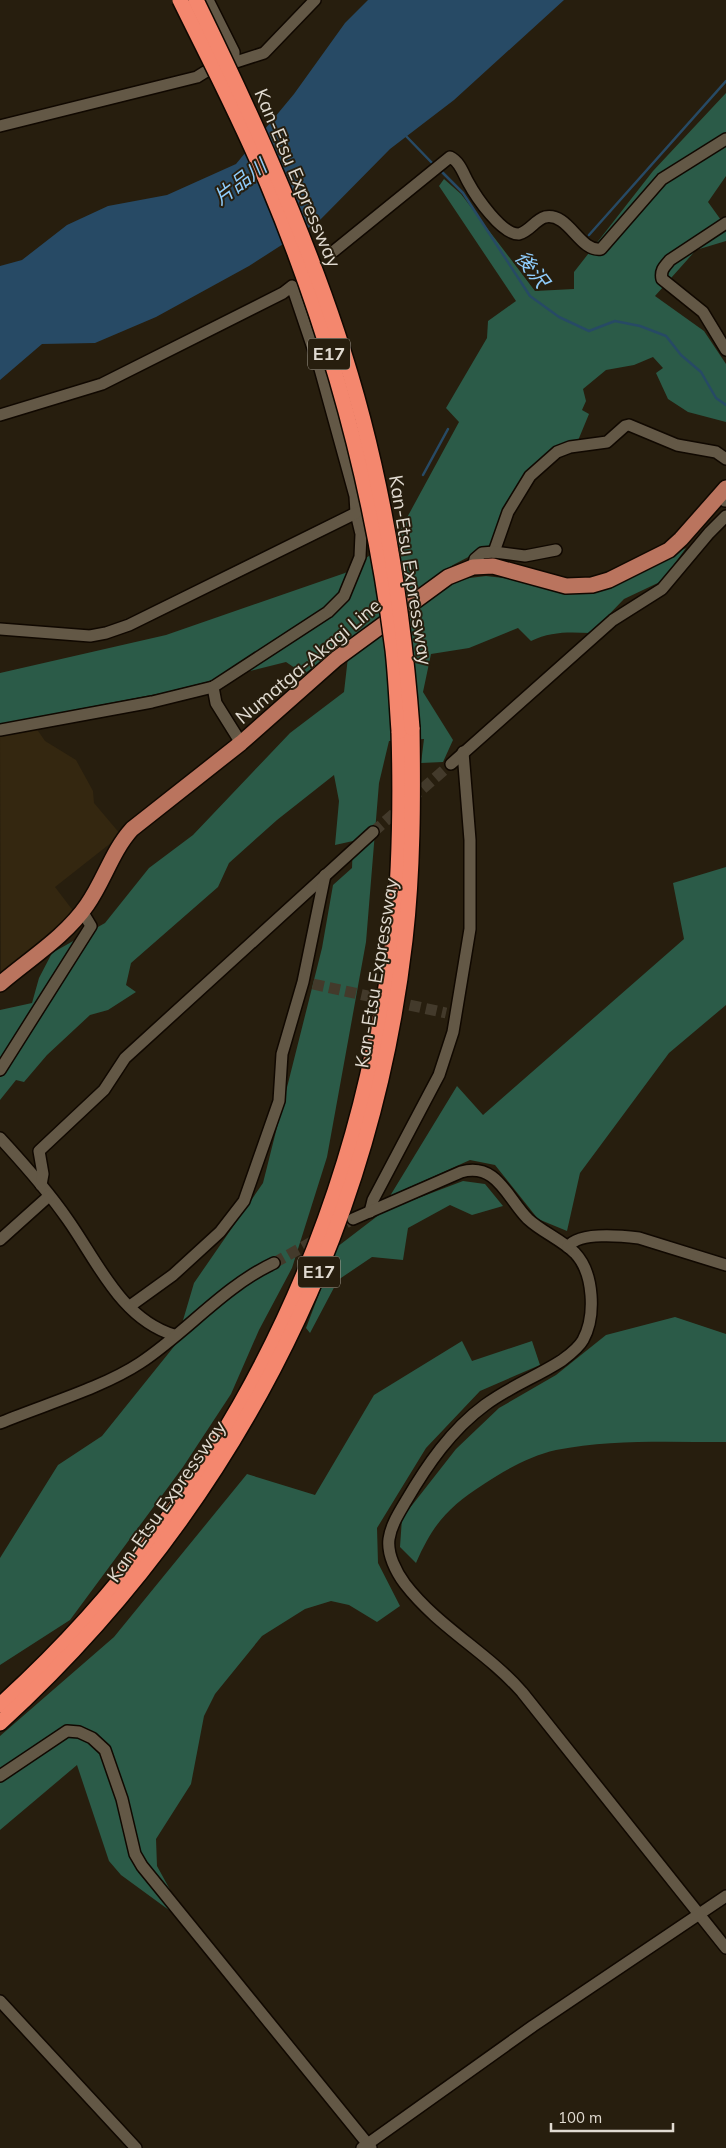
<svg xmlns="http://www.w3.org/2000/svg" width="726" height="2148" font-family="Mulish,'Noto Sans JP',sans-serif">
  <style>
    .built { fill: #342710 }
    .forest { fill: #2b5b48 }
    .water { fill: #274a65 }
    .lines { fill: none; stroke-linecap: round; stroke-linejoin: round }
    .stream { stroke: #274a65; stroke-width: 2.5 }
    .minor-tunnel { stroke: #433a2b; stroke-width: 11; stroke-dasharray: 11 5.5; stroke-linecap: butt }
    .minor-casing { stroke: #100800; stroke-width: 14 }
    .major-casing { stroke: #100800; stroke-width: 18 }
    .highway-casing { stroke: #100800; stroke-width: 18 }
    .minor { stroke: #635846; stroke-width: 11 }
    .major { stroke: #ba745e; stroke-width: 15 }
    .highway { stroke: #f4876e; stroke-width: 15 }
    .highway-bridge-casing { stroke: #100800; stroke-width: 18; stroke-linecap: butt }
    .highway-bridge { stroke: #f4876e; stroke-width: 15 }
    .labels { text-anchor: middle; stroke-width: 4; stroke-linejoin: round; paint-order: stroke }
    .shield { fill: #271e0e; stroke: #a9a296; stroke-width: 1 }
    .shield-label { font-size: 18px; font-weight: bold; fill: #e1dbd1 }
    .street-label { font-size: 19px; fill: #e1dbd1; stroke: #271e0e }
    .water-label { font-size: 20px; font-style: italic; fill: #8fccfb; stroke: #271e0e }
  </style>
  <rect width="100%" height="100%" fill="#271e0e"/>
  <polygon class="built" points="36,728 45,741 76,760 93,791 94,803 121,835 55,887 74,912 1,976 0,733"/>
  <g class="forest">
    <polygon points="726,93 726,176 708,202 726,227 726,241 696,250 655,296 704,331 726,364 726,422 688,412 668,399 656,373 663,368 653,357 634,365 606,370 583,389 586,401 582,410 589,414 577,443 544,457 493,544 453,565 304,674 286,662 162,693 0,724 0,673 166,635 345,573 397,536 459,422 446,408 487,338 488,321 516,301 439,186 444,179 461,194 535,291 574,289 574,272 653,171"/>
    <path d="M686,548L662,581L624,599L591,633C570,632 551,631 531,641L518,628L469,648L431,654L423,692L453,740L443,762L421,763L424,739L389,741L379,783L366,942L327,1157L292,1268L259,1330L231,1394L183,1467L70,1620L0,1665V1558L58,1465L102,1436L176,1344L194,1283L263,1183L322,948L333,885L352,868L353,841L335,845L339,801L334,775L277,820L229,863L218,887L131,963L126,985L136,992L108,1010L90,1015L47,1055L24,1082L16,1080L0,1100V1010L32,1003L39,978L52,953L105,923L149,868L193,835L290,733L344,692L348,657L420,607L453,580L486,576L528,581L574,592L593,593Z"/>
    <polygon points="726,867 726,1005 669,1053 580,1173 567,1231 538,1219 495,1165 470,1160 390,1196 457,1086 483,1115 684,939 673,883"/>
    <polygon points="463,1181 485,1184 503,1206 472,1215 450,1205 408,1228 403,1260 372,1257 338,1280 310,1333 306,1328 337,1247 384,1211"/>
    <path d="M675,1317L726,1334V1442C669,1442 611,1439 556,1450C530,1456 505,1470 484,1484C448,1507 433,1524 416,1563L400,1547L402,1518L456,1449L499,1408L556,1375L606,1335Z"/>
    <polygon points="462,1341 472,1361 532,1341 540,1365 480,1391 426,1448 377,1528 378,1563 400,1606 377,1622 349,1605 331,1601 305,1609 262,1636 215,1694 204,1716 191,1784 156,1839 157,1866 174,1897 148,1867 138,1872 173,1913 121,1875 109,1861 77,1765 0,1830 0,1736 114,1637 247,1474 315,1495 374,1395"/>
  </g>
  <polygon class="water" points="368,0 564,0 454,100 390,149 319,221 249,266 156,317 95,343 42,344 0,380 0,266 22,260 67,225 108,206 167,195 236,164 294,94 345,23"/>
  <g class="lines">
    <g class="stream">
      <polyline points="405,135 434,165"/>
      <polyline points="440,170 463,193 530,296 559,317 589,331 615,321 640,326 666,336 681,355 701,372 716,398 726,405"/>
      <polyline points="589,235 726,81"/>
      <polyline points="423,475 448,429"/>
    </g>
    <g class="minor-tunnel">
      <polyline points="373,832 451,764"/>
      <polyline points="313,984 446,1013"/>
      <polyline points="274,1263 353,1219"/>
    </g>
    <defs>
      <g id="minor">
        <polyline points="208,0 234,52 234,62"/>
        <polyline points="0,126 197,77 205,72 264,53 315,0"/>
        <path d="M726,223L670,260C665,266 660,270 662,279L703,312L726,350"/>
        <path d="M334,251L450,157C460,162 463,173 468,182C476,197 502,235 519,234C530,231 535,220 545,217C569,212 579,252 601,249L662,179L726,139"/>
        <polyline points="0,415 102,384 283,293 292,286 320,369 355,496 356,513 361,534 360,557 344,596 328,612 213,687 152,702 0,730"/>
        <polyline points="725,501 726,500"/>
        <polyline points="494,552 508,512 530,476 557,452 570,447 607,442 625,426 629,425 677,445 716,452 726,459"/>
        <polyline points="473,567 475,559 482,553 494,552 525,556 556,550"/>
        <polyline points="0,629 90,636 106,633 129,625 356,513"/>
        <polyline points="213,687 216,703 241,743"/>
        <polyline points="451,764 613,620 662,589 709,533 726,516"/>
        <polyline points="0,1070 91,926 82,911"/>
        <path d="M0,1138C24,1164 48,1191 68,1220C97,1261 121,1319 174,1335"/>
        <polyline points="41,1185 43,1174 39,1151 104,1090 125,1058 373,832"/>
        <polyline points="370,1212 373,1200 439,1075 453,1032 470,929 470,840 463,752"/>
        <path d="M353,1219L461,1172C497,1162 507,1198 528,1219C542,1232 562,1240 575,1253C594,1273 596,1316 583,1340C578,1349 569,1355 561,1361C536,1377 509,1387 485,1405C451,1430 427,1465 406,1501C399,1513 391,1525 389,1539C387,1554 396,1572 405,1584C438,1627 487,1652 522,1692L726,1948"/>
        <polyline points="0,1240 49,1196"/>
        <path d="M568,1247C578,1231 623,1236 639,1238L726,1265"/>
        <polyline points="130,1306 173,1275 220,1232 244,1201 279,1101 282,1054 303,982 325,875"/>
        <path d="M0,1423C43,1405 102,1388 140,1363C187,1332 223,1287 274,1263"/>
        <polyline points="0,1776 67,1731 79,1732 92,1738 105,1750 122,1799 135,1854 142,1866 371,2148"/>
        <polyline points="0,2001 136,2148"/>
        <polyline points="362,2148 533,2026 726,1896"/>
      </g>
      <path id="major" d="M0,984C29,959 65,937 87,905C104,881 112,851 132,829L241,743L336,659L448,577L473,567L493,566L566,586L592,585L609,580L669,550L681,539L726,488"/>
      <g id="highway">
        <path d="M0,1705C192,1532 322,1299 374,1046C382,1011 389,975 393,939C400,870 401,801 399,731"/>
        <path d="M0,1723C225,1517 370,1244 405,940C413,870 413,799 412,728"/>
      </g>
    </defs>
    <use href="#minor" class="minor-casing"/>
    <use href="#major" class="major-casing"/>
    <use href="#highway" class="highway-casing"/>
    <use href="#minor" class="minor"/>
    <use href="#major" class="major"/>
    <use href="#highway" class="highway"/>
    <defs>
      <g id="highway-bridge">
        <path d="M180,0C210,61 242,122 268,185C330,333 373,491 393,650C396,677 397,704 399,731"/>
        <path d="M196,0C249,109 299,218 337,332C380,460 402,594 412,728"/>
      </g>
    </defs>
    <use href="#highway-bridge" class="highway-bridge-casing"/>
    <use href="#highway-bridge" class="highway-bridge"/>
  </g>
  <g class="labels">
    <g class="shield">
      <rect x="308" y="338.5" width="42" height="31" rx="4"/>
      <rect x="298" y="1256.5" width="42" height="31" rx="4"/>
    </g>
    <g class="shield-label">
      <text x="329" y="360">E17</text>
      <text x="319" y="1278">E17</text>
    </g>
    <g class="street-label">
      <text transform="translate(298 178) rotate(67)" y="7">Kan-Etsu Expressway</text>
      <text transform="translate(411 570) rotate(81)" y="7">Kan-Etsu Expressway</text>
      <text transform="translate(308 661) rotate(-40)" y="7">Numatga-Akagi Line</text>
      <text transform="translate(376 973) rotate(-81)" y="7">Kan-Etsu Expressway</text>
      <text transform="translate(166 1501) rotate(-55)" y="7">Kan-Etsu Expressway</text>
    </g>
    <g class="water-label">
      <text transform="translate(240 182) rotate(-37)" y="7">片品川</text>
      <text transform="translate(532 269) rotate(53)" y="7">後沢</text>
    </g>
  </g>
  <path d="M551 2123v8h122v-8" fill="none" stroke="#e1dbd1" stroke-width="2.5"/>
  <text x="558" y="2123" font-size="15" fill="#e1dbd1" stroke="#271e0e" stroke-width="4" paint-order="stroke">100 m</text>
</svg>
